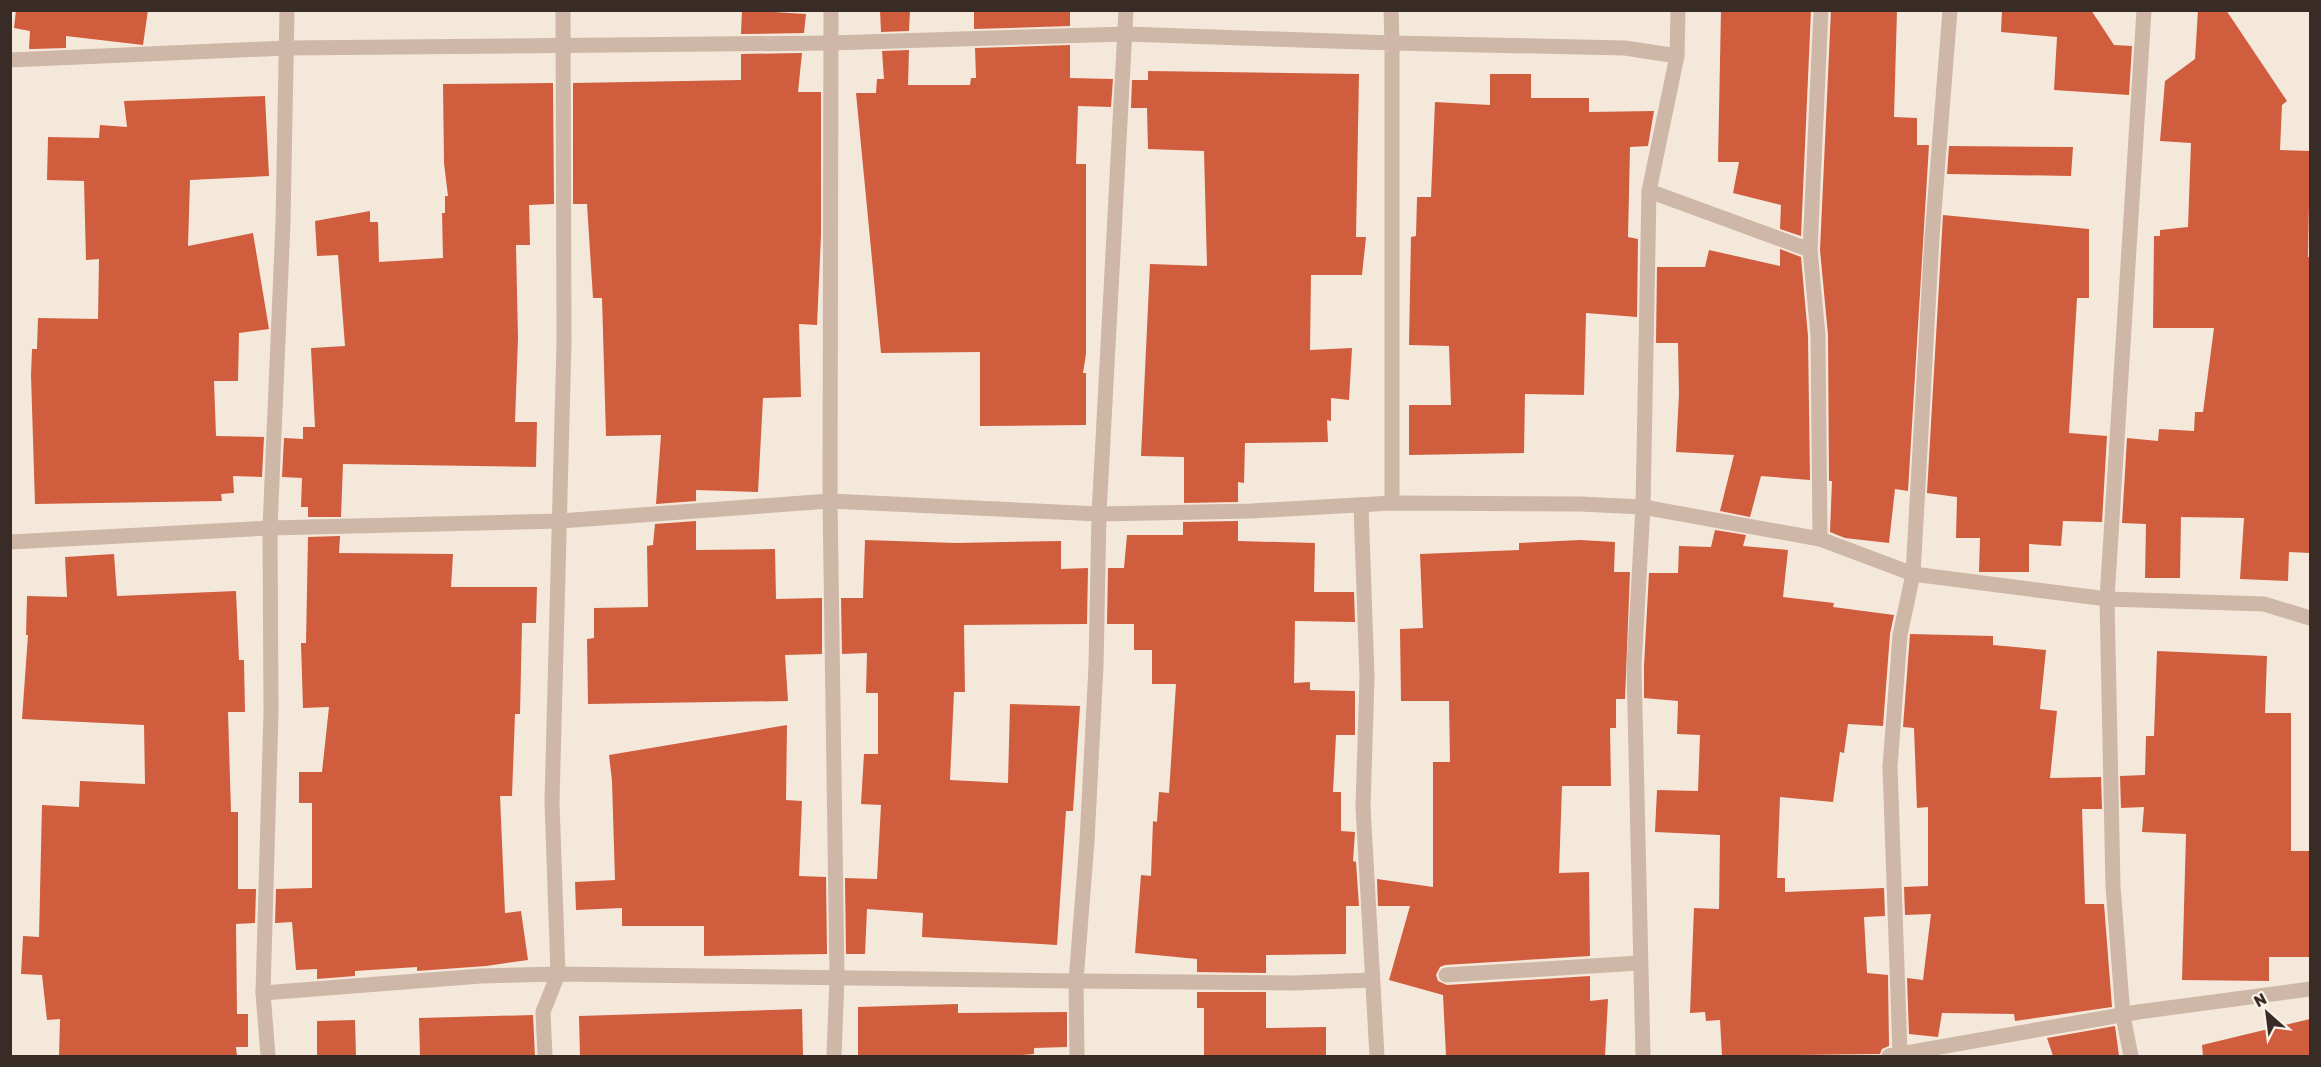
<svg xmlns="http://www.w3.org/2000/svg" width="2321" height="1067" font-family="Rubik,sans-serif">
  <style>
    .building { fill: #d05d3d }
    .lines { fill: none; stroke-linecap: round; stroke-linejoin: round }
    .minor { stroke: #ceb7a6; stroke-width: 15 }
  </style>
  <rect width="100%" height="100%" fill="#f4e8db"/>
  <g class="building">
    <polygon points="16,10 148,10 143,45 66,36 66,48 33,49 29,49 30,31 14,28"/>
    <polygon points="742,10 806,14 804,33 741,34"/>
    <polygon points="880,10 910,10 909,31 881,32"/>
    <polygon points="974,10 1070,10 1070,26 974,29"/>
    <polygon points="1721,10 1811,10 1801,236 1780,229 1781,205 1733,193 1739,162 1718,162"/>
    <polygon points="1831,10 1897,10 1894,117 1917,118 1917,145 1929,145 1908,491 1895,489 1889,543 1845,538 1830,532 1832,481 1829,481 1828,335 1820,250"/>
    <polygon points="2002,10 2091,10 2114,45 2132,46 2129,95 2054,90 2057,37 2001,32"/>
    <polygon points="2198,10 2226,10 2287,101 2282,105 2280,150 2310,151 2308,257 2310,257 2310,553 2289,552 2288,581 2240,579 2244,518 2181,517 2180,578 2145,578 2146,524 2122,523 2127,438 2158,441 2159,429 2194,431 2195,412 2203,412 2214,328 2153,328 2154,236 2160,236 2160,230 2188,227 2191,143 2160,141 2165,81 2195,59"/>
    <polygon points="1070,45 1070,78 1113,79 1111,107 1078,106 1076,164 1086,164 1086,354 1083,373 1086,373 1086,425 980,426 980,352 881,353 856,93 876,93 877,79 884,79 882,51 909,50 908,85 970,85 971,78 976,78 975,48"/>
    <polygon points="802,53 798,92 821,92 821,235 817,325 799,324 801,397 763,398 758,492 696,490 696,501 656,504 661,435 606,436 602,298 593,298 587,204 573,204 573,83 741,80 741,54"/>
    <polygon points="1148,71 1359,74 1356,237 1366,237 1362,275 1311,275 1310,350 1352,348 1349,400 1331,398 1331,421 1327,420 1328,442 1245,443 1244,483 1238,482 1238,502 1184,503 1184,457 1141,456 1150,264 1207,266 1204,151 1148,149 1147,108 1131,108 1132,80 1148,80"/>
    <polygon points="1490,74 1531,74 1531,98 1589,98 1589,112 1654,111 1648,146 1630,147 1628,237 1638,239 1637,317 1586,313 1584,395 1525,394 1524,453 1409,455 1409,405 1451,405 1449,346 1409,345 1411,237 1416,236 1417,197 1431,197 1435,102 1490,105"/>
    <polygon points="553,83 554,204 529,205 530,245 516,245 518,338 515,422 537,422 536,467 343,464 341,517 308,517 308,507 301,507 302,478 282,477 284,438 303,439 303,427 315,427 311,348 345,346 338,255 317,256 315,221 370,211 370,222 378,222 379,262 443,258 442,213 445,213 445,196 448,196 444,163 443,84"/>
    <polygon points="265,96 269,176 190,180 188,246 253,233 269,329 239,333 238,381 214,381 216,436 264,437 262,477 233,476 234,493 221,494 222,501 35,504 31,375 32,349 37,349 38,318 98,319 99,259 86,260 84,181 47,180 48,137 99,138 100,125 127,127 124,101"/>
    <polygon points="1949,146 2073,147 2071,176 1947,174"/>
    <polygon points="1943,215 2089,229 2089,298 2077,298 2069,433 2107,436 2102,522 2063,521 2061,546 2029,544 2029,572 1979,572 1980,538 1956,538 1957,497 1927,493"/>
    <polygon points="1780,249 1801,257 1808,336 1810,480 1761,476 1750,517 1720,511 1734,455 1676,452 1679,394 1678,343 1656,343 1657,267 1705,267 1709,250 1780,266"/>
    <polygon points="696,521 696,550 775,549 776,599 822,598 822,654 785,655 788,701 588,704 587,639 594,638 594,608 648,607 647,546 653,545 655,524"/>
    <polygon points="1238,521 1238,541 1315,543 1314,592 1354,592 1355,622 1295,621 1294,683 1310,682 1310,690 1355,691 1355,735 1336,735 1333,792 1341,792 1341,831 1355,832 1353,861 1356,862 1359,906 1346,906 1346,954 1266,955 1266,973 1197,972 1197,959 1135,953 1141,875 1151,876 1153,821 1157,822 1159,792 1169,793 1176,684 1152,684 1152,650 1134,650 1134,624 1107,624 1108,568 1124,568 1127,535 1183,535 1183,522"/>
    <polygon points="1715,530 1746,535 1743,546 1788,550 1783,597 1834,603 1833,607 1894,615 1890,634 1883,726 1848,724 1844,753 1840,752 1833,802 1780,797 1777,878 1785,878 1785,892 1884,888 1885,916 1864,917 1867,973 1888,975 1889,1046 1882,1049 1880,1054 1722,1056 1720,1020 1706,1021 1705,1012 1690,1013 1694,908 1719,909 1720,835 1655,832 1657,790 1698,791 1700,735 1677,734 1678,701 1644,698 1644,666 1649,573 1678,573 1679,546 1711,547"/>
    <polygon points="340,536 339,553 453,554 451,587 537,587 536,623 522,623 520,714 515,714 512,796 500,796 505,913 521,911 528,960 486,966 417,971 417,967 355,971 355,976 317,979 317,969 296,970 292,922 275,923 276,889 312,888 312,803 299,803 299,772 322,772 329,707 303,708 301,643 306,643 308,537"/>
    <polygon points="865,540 956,543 1061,541 1061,569 1088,568 1087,624 964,625 965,692 954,692 950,780 1008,783 1010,704 1080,706 1073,811 1066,811 1057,945 922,937 923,913 867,909 865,954 846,954 845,878 877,879 881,805 861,804 864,754 878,754 878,693 866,693 867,653 842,654 841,598 863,598"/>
    <polygon points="1580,540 1615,542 1614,572 1630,572 1625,699 1616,699 1616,728 1610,728 1611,786 1562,786 1559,873 1589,872 1590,956 1445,965 1440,967 1436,975 1438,981 1447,985 1590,976 1590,1001 1608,999 1605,1056 1446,1056 1443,995 1389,980 1410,906 1378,906 1377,879 1433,887 1433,762 1450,762 1449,701 1401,701 1400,629 1423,628 1420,554 1519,550 1519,543"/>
    <polygon points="114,554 117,596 236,591 239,660 244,660 245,712 228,712 231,812 238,812 238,889 256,889 255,923 236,924 237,1014 248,1014 248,1047 236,1047 237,1056 59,1056 60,1019 47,1020 42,975 21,974 23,936 39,937 42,805 79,807 80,781 145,784 144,725 22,719 28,635 26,635 27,596 67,597 65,557"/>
    <polygon points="1910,634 1993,636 1993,645 2046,650 2040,709 2057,711 2050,778 2101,777 2102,809 2082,809 2085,904 2104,904 2112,1007 2015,1021 2014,1014 1942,1013 1938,1037 1909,1034 1907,978 1923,980 1931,914 1905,915 1904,887 1928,886 1928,807 1917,808 1914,728 1903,727"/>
    <polygon points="2157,651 2267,656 2265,713 2291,713 2291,851 2310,851 2310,957 2269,957 2269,981 2182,980 2186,834 2142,832 2144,807 2121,808 2120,776 2145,775 2146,736 2154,736"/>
    <polygon points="787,725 786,800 802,801 799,876 826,877 827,954 704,956 704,926 622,926 622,908 576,910 575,882 615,880 612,781 609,755"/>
    <polygon points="1197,992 1266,992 1266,1028 1326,1027 1326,1056 1204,1056 1204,1008 1197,1008"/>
    <polygon points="958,1004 958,1013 1067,1012 1067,1047 1034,1048 1034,1054 1008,1056 858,1056 858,1007"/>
    <polygon points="802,1009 803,1056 580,1056 579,1016"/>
    <polygon points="533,1015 535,1056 420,1056 419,1018"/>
    <polygon points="2310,1019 2310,1056 2203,1056 2202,1045"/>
    <polygon points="355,1020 356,1056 317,1056 317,1021"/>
    <polygon points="2115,1026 2119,1056 2053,1056 2047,1038"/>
  </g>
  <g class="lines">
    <g class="minor">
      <polyline points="831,10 830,501 837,977 834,1056"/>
      <polyline points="1391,10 1392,43 1625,48 1677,56"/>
      <polyline points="10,60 287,48 830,43 1126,34 1392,43 1392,503"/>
      <polyline points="1649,191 1810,250 1818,335 1820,539 1913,574 2107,599 2264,604 2310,618"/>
      <polyline points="1810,250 1821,10"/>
      <polyline points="1361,505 1367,677 1363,807 1377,1056"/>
      <polyline points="10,542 270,528 560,521 830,501 1099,514 1251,511 1392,503 1580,504 1643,507 1820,539"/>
      <polyline points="1446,975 1639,963"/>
      <polyline points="263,993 481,976 558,974 1076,981 1295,983 1371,980"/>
      <polyline points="1900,1053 1890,767 1900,635 1913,574 1932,237 1950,10"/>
      <polyline points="268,1056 263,993 271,712 270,528 283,223 287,10"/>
      <polyline points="545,1056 543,1012 558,974 552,802 564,343 563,10"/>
      <polyline points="1077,1056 1076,981 1087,841 1096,666 1099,514 1126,10"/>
      <polyline points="1643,1056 1634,666 1643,507 1649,191 1677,56 1678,10"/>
      <polyline points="1889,1056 2138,1012 2310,989"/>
      <polyline points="2131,1056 2123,1016 2113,886 2107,599 2144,10"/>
    </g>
  </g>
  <rect width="2321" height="1067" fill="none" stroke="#392c27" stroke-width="24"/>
  <g transform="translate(2267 1013) rotate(332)" stroke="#fbf2e8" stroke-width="4.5" paint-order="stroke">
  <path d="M0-4.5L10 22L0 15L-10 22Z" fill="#392c27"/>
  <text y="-9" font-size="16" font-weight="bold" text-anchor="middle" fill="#392c27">N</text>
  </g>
</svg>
